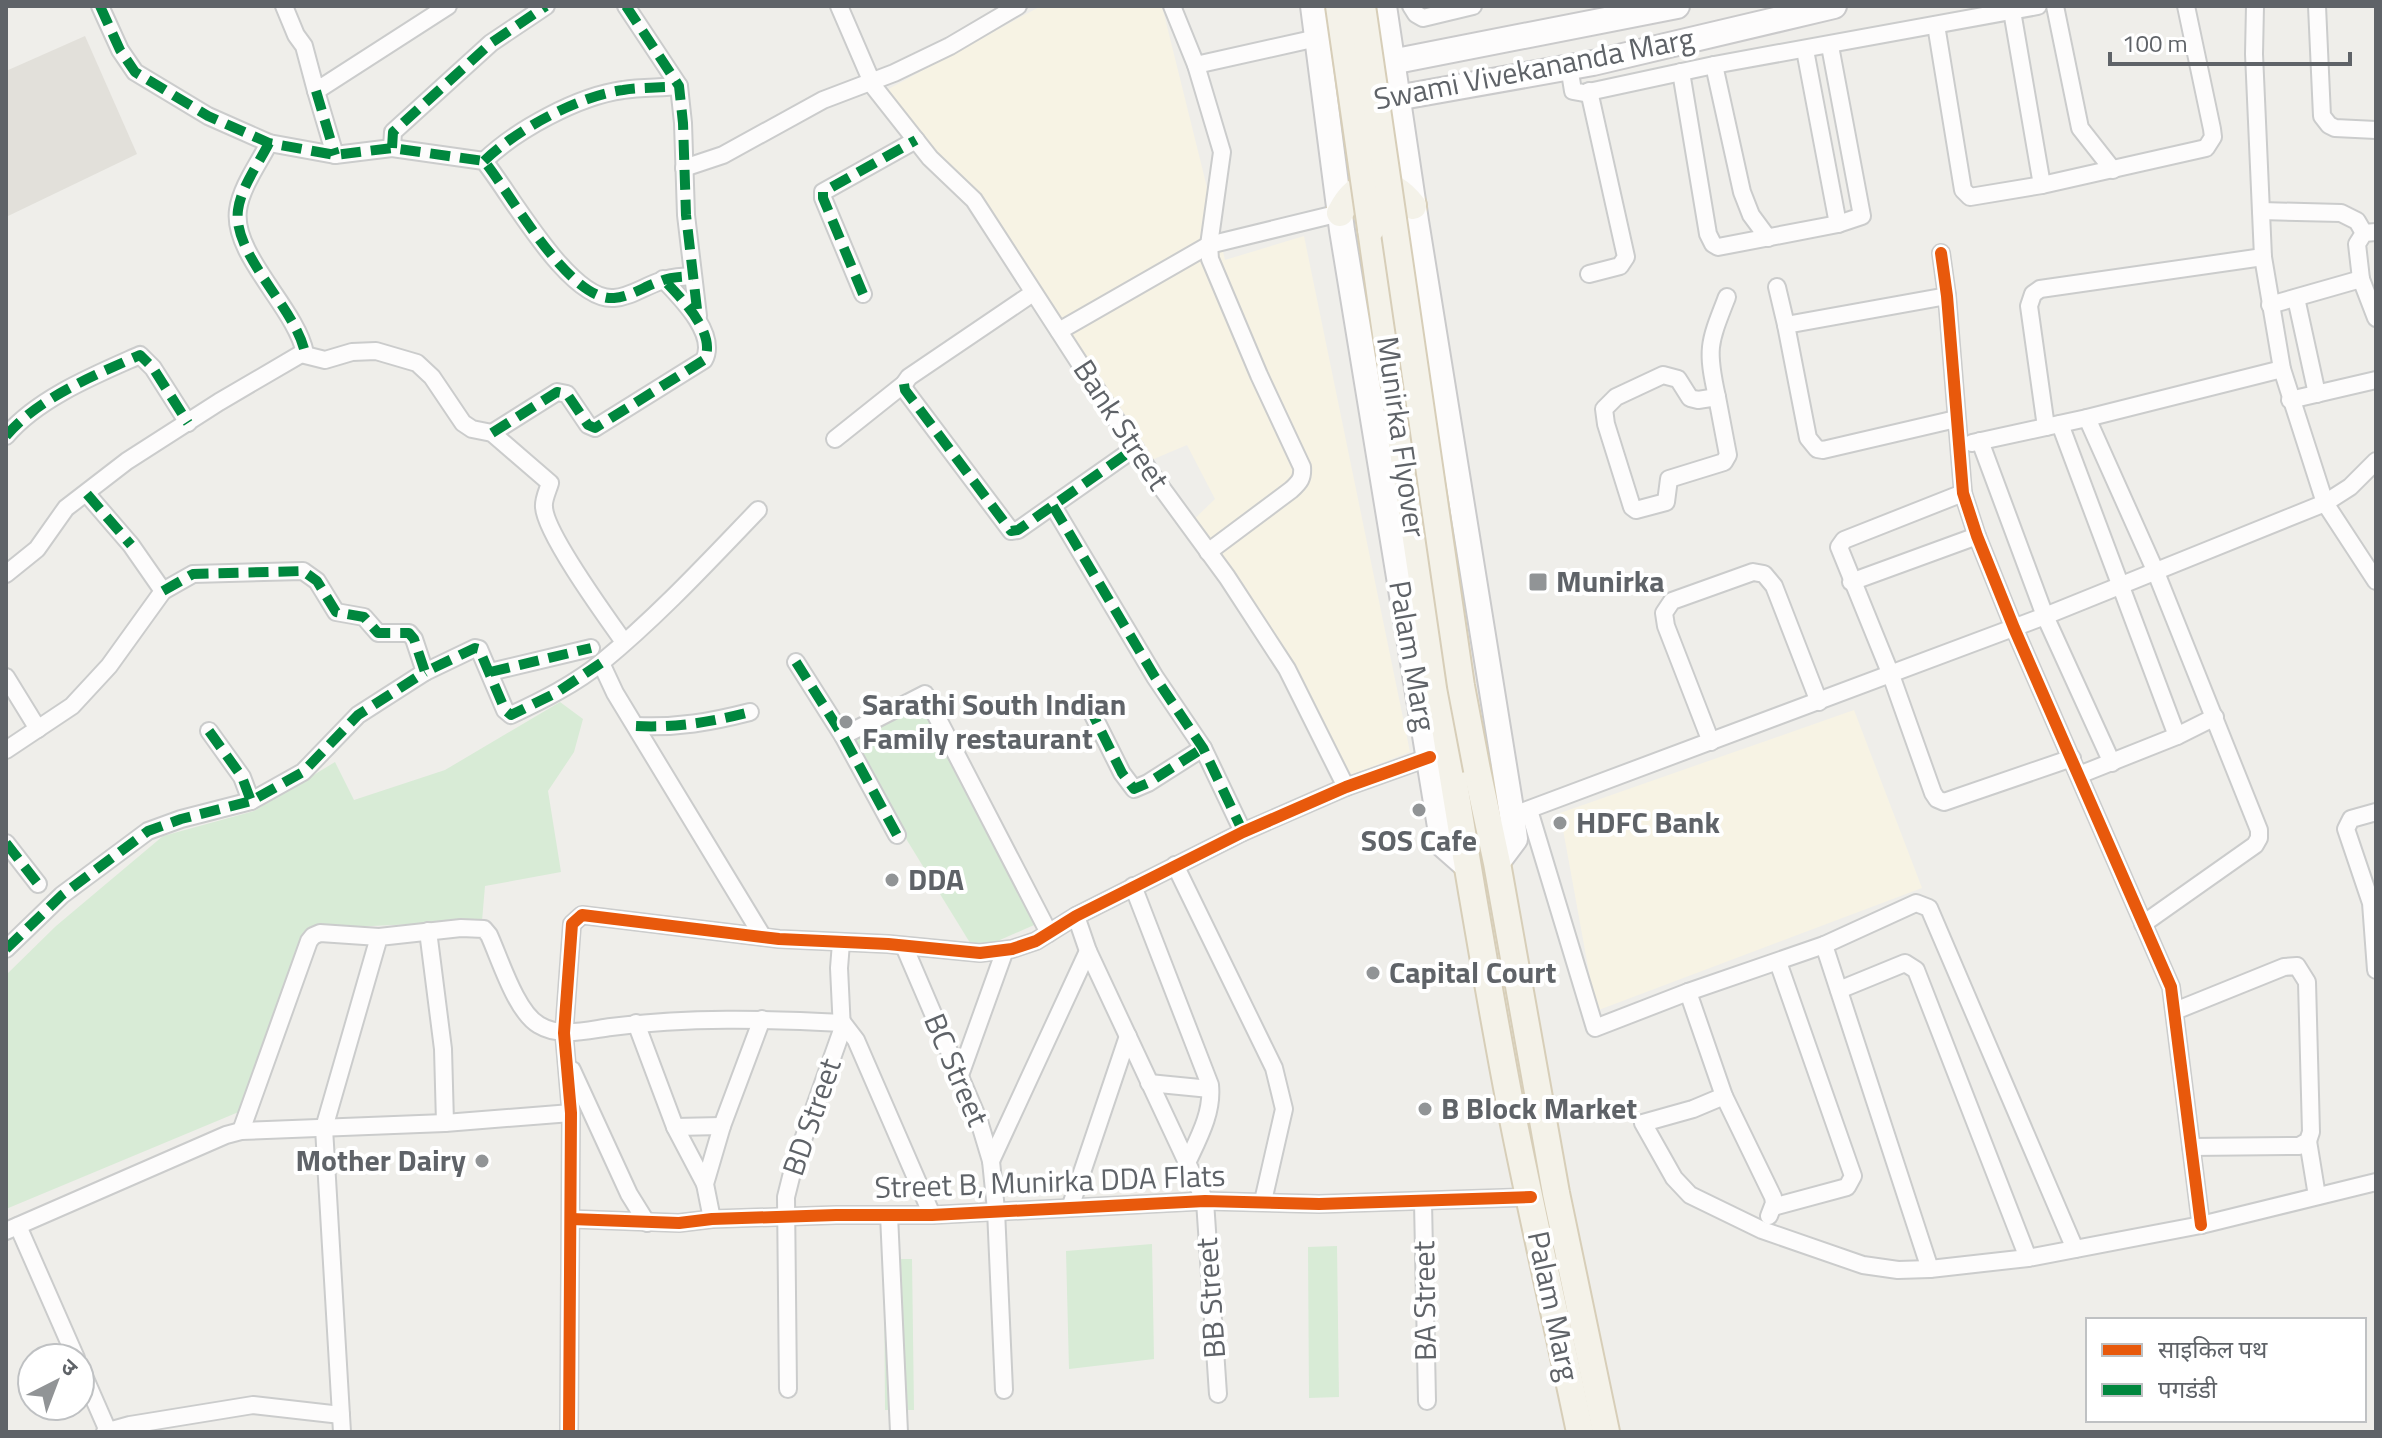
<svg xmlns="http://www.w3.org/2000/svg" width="2382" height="1438" font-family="'Titillium Web','Noto Sans Devanagari',sans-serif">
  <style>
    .commercial { fill: #f7f3e4 }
    .education { fill: #e2e0da }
    .park { fill: #d8ebd6 }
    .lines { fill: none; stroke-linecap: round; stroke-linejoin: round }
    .street-casing { stroke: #cbcccc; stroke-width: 20 }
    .secondary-casing { stroke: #cacacb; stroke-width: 28 }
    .primary-casing { stroke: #d7ceb8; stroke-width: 30 }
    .street { stroke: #fdfcfc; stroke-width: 16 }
    .secondary { stroke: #fdfcfc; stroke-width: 24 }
    .primary { stroke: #f4f2e9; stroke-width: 26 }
    .primary-bridge-casing { stroke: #d7ceb8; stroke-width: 30; stroke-linecap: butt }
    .primary-bridge { stroke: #f4f2e9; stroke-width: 26 }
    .quiet { stroke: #00873e; stroke-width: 10; stroke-dasharray: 20 10; stroke-linecap: butt }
    .cycleway-casing { stroke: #fff; stroke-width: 17 }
    .cycleway { stroke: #e8590c; stroke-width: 12 }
    .poi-dot { fill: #919496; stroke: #fff; stroke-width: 3 }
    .labels { text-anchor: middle; stroke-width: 8; stroke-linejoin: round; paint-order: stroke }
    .street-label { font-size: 30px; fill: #5f6368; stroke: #fff }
    .poi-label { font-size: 30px; font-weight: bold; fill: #5f6368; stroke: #fff; text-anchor: start }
  </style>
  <rect width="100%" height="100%" fill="#efeeea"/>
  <g class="commercial">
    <polygon points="1041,6 1162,6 1225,260 1304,236 1410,752 1338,780 1303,696 1186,527 1215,499 1187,445 1142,464 985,222 883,92"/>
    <polygon points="1854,710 1922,888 1596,1011 1560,813"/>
  </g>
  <polygon class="education" points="85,36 137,154 6,217 6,71"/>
  <g class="park">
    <polygon points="925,694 1041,922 975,951 843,736"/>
    <polygon points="560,702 583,719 574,752 548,791 561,872 485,886 482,921 306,929 241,1111 6,1209 6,975 56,926 163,836 254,811 335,762 354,800 445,770"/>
    <polygon points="1152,1244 1154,1359 1069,1369 1066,1251"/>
    <polygon points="1337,1246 1339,1397 1309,1398 1308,1247"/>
    <polygon points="884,1259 912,1259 914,1410 885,1410"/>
  </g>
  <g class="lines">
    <defs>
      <g id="street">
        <path d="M100,6L120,50L135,72L208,116L269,143L335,155L392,148L484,161C509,191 569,302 614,298C630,297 645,286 661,281C670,277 681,277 692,276"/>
        <polyline points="284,6 296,35 304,46 316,91 448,6"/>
        <polyline points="626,6 679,86 683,123 686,215 698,316"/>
        <polyline points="839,6 874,87 930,158 974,200 1150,472 1227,577 1287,669 1346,787"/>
        <path d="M1172,6L1196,65L1222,152L1209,245L1210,259L1259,375L1302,467C1303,478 1300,482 1291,490L1208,552"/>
        <polyline points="1411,6 1416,14 1423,18 1473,6"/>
        <polyline points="2055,6 2080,128 2113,170"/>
        <polyline points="2255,6 2254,54 2263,257 2282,369 2325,503 2376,581"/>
        <polyline points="2317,6 2322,116 2329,125 2335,128 2376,130"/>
        <polyline points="2012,11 2042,185"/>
        <polyline points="1936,25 1963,190 1970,197 2042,185 2206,148 2213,137 2212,129 2186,6"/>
        <polyline points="1805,50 1838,224"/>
        <polyline points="1196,65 1317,38"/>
        <polyline points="1714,65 1742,192 1751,215 1768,238"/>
        <polyline points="1569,66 1573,91 1584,93 1714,65 2038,6"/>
        <polyline points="1681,72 1708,234 1713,244 1718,247 1838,224 1862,216 1830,46"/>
        <polyline points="316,91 335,155"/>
        <path d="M269,143C259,163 241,187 238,210C232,255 296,308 305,353"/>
        <polyline points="392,148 393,132 491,43 546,6"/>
        <path d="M484,161C516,130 578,96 623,90C641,87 661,88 679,86"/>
        <polyline points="684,168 723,155 823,100 894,73 950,46 1018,6"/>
        <polyline points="2261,211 2341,213 2357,221 2364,233"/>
        <polyline points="2376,232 2364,233 2357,244 2361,279 2376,318"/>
        <polyline points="1941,253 1947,296 1963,493 1977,536 2014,628 2171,987 2201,1225"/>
        <polyline points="1589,274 1620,266 1626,257 1589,91"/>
        <polyline points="1777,287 1786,325"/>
        <polyline points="863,294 823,198 823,192 916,140"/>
        <polyline points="1947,296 1786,325 1808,438 1817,449 1823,450 1956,419"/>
        <polyline points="2296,298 2317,394"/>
        <polyline points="2270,305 2361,279"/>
        <polyline points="1059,331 1209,245 1340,213"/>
        <polygon points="1663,375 1678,379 1690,398 1698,400 1717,397 1728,455 1724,462 1669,479 1666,502 1636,510 1632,507 1606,424 1604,409 1616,397"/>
        <polyline points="904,384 905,390 1011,531 1018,530 1135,448"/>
        <path d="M1717,397C1706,348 1709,343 1727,297"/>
        <polyline points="2290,400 2376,380"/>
        <polyline points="2087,418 2155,570 2259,830 2259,838 2255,845 2143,924"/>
        <polyline points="2060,424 2177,736"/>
        <polyline points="2046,427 2029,306 2033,294 2040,289 2263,257"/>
        <path d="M492,433L557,392L567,394L588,425L595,428L704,360C718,334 680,297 663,279"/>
        <path d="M6,436C38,398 95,375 140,355L153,368L188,423"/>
        <polyline points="835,439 904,384 909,377 1033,293"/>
        <polyline points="1980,441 2045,616 2112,763"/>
        <polyline points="1972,443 2087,418 2282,369"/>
        <polyline points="1963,493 1844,540 1839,547 1891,675 1933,793 1937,799 1944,802 2072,758"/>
        <polyline points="1053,506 1155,677 1203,748 1243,832"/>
        <path d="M6,574L37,549L66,508L127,461L219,402L301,354L325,360L352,352L376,351L417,363L432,377L463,423L472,429L492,433L550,483C548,490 543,500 544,507C545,533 607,618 624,642"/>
        <polyline points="1851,582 1977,536"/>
        <path d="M163,591L193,574L303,571L317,581L336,612L364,617L378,633H409L414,639L425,672L475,648L479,649L505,710L511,715C543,700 575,684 602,662C658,616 708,562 758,510"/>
        <polyline points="796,662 843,736 897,835"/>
        <polyline points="601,663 615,693 763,937"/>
        <polyline points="490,672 591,648"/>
        <polyline points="6,677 38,729"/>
        <polyline points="1088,705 1122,773 1134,789 1148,783 1203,748"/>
        <path d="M636,726C677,728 711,722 750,712"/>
        <polyline points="209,731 242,777 251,801"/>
        <polyline points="843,736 925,694 1049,933"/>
        <polyline points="1711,742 1666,626 1664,613 1672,601 1753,572 1764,574 1774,586 1819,702"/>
        <polyline points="6,750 72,706 109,666 163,591 131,545 87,494"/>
        <polyline points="2079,775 2177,736 2215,717"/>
        <polyline points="1529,810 1595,1028 1688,992 1824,945 1916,903 1929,908 2075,1249"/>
        <polyline points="2376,812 2351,819 2346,829 2371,903 2376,970"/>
        <polyline points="1519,813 2045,616 2325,503 2350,487 2376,461"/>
        <polyline points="6,843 38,884"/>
        <polyline points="1175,865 1274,1068 1284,1109 1263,1201"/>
        <path d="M1133,886L1210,1085C1213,1113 1198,1139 1186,1165"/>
        <polyline points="1076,916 1088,951 1205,1201 1218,1394"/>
        <polyline points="428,931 443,1049 445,1123"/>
        <polyline points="1824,945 1930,1269"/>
        <polyline points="904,946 979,1121 991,1161 996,1210 1004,1390"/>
        <polyline points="6,949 62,895 148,831 181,819 251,801 303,772 358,715 425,672"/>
        <polyline points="1839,990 1905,963 1916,970 2028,1258"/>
        <polyline points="1688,992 1724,1096 1773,1197 1774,1203 1769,1216"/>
        <polyline points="2175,1011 2284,967 2297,966 2307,982 2311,1132 2308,1141 2299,1146 2191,1147"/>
        <polyline points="636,1023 675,1127 705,1184"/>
        <polyline points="572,1070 629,1194 647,1223"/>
        <polyline points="959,1078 1005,950"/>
        <polyline points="1149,1083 1210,1089"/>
        <polyline points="1724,1096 1693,1109 1643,1123 1674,1178 1690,1195 1762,1230 1863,1265 1898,1270 1930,1269 2028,1258 2201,1225 2376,1182"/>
        <polyline points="675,1127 722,1126"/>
        <polyline points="241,1131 309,941 313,936 320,933 379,937"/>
        <polyline points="2308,1141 2317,1196"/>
        <polyline points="991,1161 1088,951"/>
        <polyline points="1423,1202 1427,1401"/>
        <polyline points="1773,1207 1847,1187 1853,1176 1778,962"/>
        <polyline points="1070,1208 1128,1036"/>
        <polyline points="889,1215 899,1432"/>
        <polyline points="571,1219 679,1223 712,1219 836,1215 932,1215 1205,1201 1319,1204 1531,1197"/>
        <polyline points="712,1219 705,1184 722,1126 762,1019"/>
        <polyline points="18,1226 76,1358"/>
        <polyline points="6,1231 226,1135 241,1131 445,1123 571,1113"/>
        <polyline points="80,1367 108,1431"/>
        <polyline points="788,1389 786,1197 794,1165 842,1030 839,968 841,943"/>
        <polyline points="105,1432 130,1425 253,1405 341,1415"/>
        <path d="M342,1432L324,1128L379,937L461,928L484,929L489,935C500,959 516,1012 539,1025C560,1038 588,1030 611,1027C688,1017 766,1019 843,1023L856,1040L932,1215"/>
        <polyline points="569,1432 571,1113 564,1033 572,924 582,915 779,939 888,944 980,953 1012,949 1036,941 1076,916 1243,832 1346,787 1430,757"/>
      </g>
      <g id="secondary">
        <polyline points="1313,6 1342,230 1443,845 1468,867"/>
        <polyline points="1384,6 1416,221 1512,815 1515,839 1497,863"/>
        <polyline points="1376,65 1677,6"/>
        <polyline points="1385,100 1593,63 1834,6"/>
      </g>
      <g id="primary">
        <path d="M1340,213C1358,177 1389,175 1413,206"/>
        <path d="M1371,229C1413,524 1456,820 1512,1114C1533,1220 1558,1326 1580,1432"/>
        <polyline points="1477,770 1497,863 1556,1193 1606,1432"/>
      </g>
    </defs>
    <use href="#street" class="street-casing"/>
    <use href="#secondary" class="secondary-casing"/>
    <use href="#primary" class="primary-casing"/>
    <use href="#street" class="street"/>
    <use href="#secondary" class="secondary"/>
    <use href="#primary" class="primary"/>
    <defs>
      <g id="primary-bridge">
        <polyline points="1339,6 1371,229"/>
        <polyline points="1362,6 1461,686 1477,770"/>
      </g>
    </defs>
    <use href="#primary-bridge" class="primary-bridge-casing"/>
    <use href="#primary-bridge" class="primary-bridge"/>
    <g class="quiet">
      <path d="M100,6L120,50L135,72L208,116L269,143L335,155L392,148L484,161C509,191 569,302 614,298C630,297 645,286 661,281C670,277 681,277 692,276"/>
      <polyline points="626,6 679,86 683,123 686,215 698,318"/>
      <polyline points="316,91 335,155"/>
      <path d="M269,143C259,163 241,187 238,210C232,255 296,308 305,353"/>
      <polyline points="392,148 393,132 491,43 546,6"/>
      <path d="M484,161C516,130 578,96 623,90C641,87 661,88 679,86"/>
      <polyline points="863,294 823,198 823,192 916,140"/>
      <polyline points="904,384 905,390 1011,531 1018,530 1135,448"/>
      <path d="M492,433L557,392L567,394L588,425L595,428L704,360C718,334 680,297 663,279"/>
      <path d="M6,436C38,398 95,375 140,355L153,368L188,423"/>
      <polyline points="87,494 131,545"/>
      <polyline points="1053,506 1155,677 1203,748 1243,832"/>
      <polyline points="163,591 193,574 303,571 317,581 336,612 364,617 378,633 409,633 414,639 425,672 475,648 479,649 505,710 511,715 556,693 601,663"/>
      <polyline points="796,662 843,736 897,835"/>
      <polyline points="490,672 591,648"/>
      <polyline points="1088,705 1122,773 1134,789 1148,783 1203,748"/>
      <path d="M636,726C677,728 711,722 750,712"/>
      <polyline points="209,731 242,777 251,801"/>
      <polyline points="6,843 38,884"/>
      <polyline points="6,949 62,895 148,831 181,819 251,801 303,772 358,715 425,672"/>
    </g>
    <defs>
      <g id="cycleway">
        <polyline points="1941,253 1947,296 1963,493 1977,536 2014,628 2171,987 2201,1225"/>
        <polyline points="571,1219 679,1223 712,1219 836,1215 932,1215 1205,1201 1319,1204 1531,1197"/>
        <polyline points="569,1432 571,1113 564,1033 572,924 582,915 779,939 888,944 980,953 1012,949 1036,941 1076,916 1243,832 1346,787 1430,757"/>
      </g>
    </defs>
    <use href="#cycleway" class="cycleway-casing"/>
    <use href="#cycleway" class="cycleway"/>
  </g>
  <g class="poi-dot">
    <rect x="1528" y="572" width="20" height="20" rx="4"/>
    <circle cx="846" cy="722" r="8"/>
    <circle cx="1419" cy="810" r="8"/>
    <circle cx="1560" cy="823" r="8"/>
    <circle cx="892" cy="880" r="8"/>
    <circle cx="1373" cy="973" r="8"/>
    <circle cx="1425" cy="1109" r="8"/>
    <circle cx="482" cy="1161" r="8"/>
  </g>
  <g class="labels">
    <g class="street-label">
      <text transform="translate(1534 69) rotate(-11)" y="10">Swami Vivekananda Marg</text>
      <text transform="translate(1121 425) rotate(57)" y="10">Bank Street</text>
      <text transform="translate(1401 437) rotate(82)" y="10">Munirka Flyover</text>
      <text transform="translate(1412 656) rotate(80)" y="10">Palam Marg</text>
      <text transform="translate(956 1070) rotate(67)" y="10">BC Street</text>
      <text transform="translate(812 1117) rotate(-71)" y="10">BD Street</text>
      <text transform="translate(1050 1182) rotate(-2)" y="10">Street B, Munirka DDA Flats</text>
      <text transform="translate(1211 1298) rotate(-94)" y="10">BB Street</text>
      <text transform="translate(1425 1301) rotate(-91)" y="10">BA Street</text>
      <text transform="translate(1553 1306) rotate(78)" y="10">Palam Marg</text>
    </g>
    <g class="poi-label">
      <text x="1556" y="592">Munirka</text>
      <text x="862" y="715">Sarathi South Indian<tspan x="862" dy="34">Family restaurant</tspan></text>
      <text x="1576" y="833">HDFC Bank</text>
      <text x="1419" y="851" text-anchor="middle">SOS Cafe</text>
      <text x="908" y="890">DDA</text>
      <text x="1389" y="983">Capital Court</text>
      <text x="1441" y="1119">B Block Market</text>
      <text x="466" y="1171" text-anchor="end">Mother Dairy</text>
    </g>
  </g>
  <rect width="2382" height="1438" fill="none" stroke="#5f6368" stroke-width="16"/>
  <rect x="2086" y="1318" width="280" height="104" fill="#ffffff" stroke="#bfc1c3" stroke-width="2"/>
  <rect x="2102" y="1344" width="40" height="12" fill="#e8590c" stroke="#bfc1c3" stroke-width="2"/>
  <text x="2158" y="1358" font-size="24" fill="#5f6368">साइकिल पथ</text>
  <rect x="2102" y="1384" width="40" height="12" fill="#00873e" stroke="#bfc1c3" stroke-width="2"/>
  <text x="2158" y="1398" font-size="24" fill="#5f6368">पगडंडी</text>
  <g transform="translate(56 1382) rotate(42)"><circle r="38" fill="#ffffff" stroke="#bfc1c3" stroke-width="2"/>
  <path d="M0-6L14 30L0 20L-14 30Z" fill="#919496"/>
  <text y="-12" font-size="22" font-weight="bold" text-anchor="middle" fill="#5f6368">उ</text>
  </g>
  <path d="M2110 52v12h240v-12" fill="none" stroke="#5f6368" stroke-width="4"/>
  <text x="2122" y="52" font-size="24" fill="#5f6368" stroke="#ffffff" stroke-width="6" paint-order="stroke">100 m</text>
</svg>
